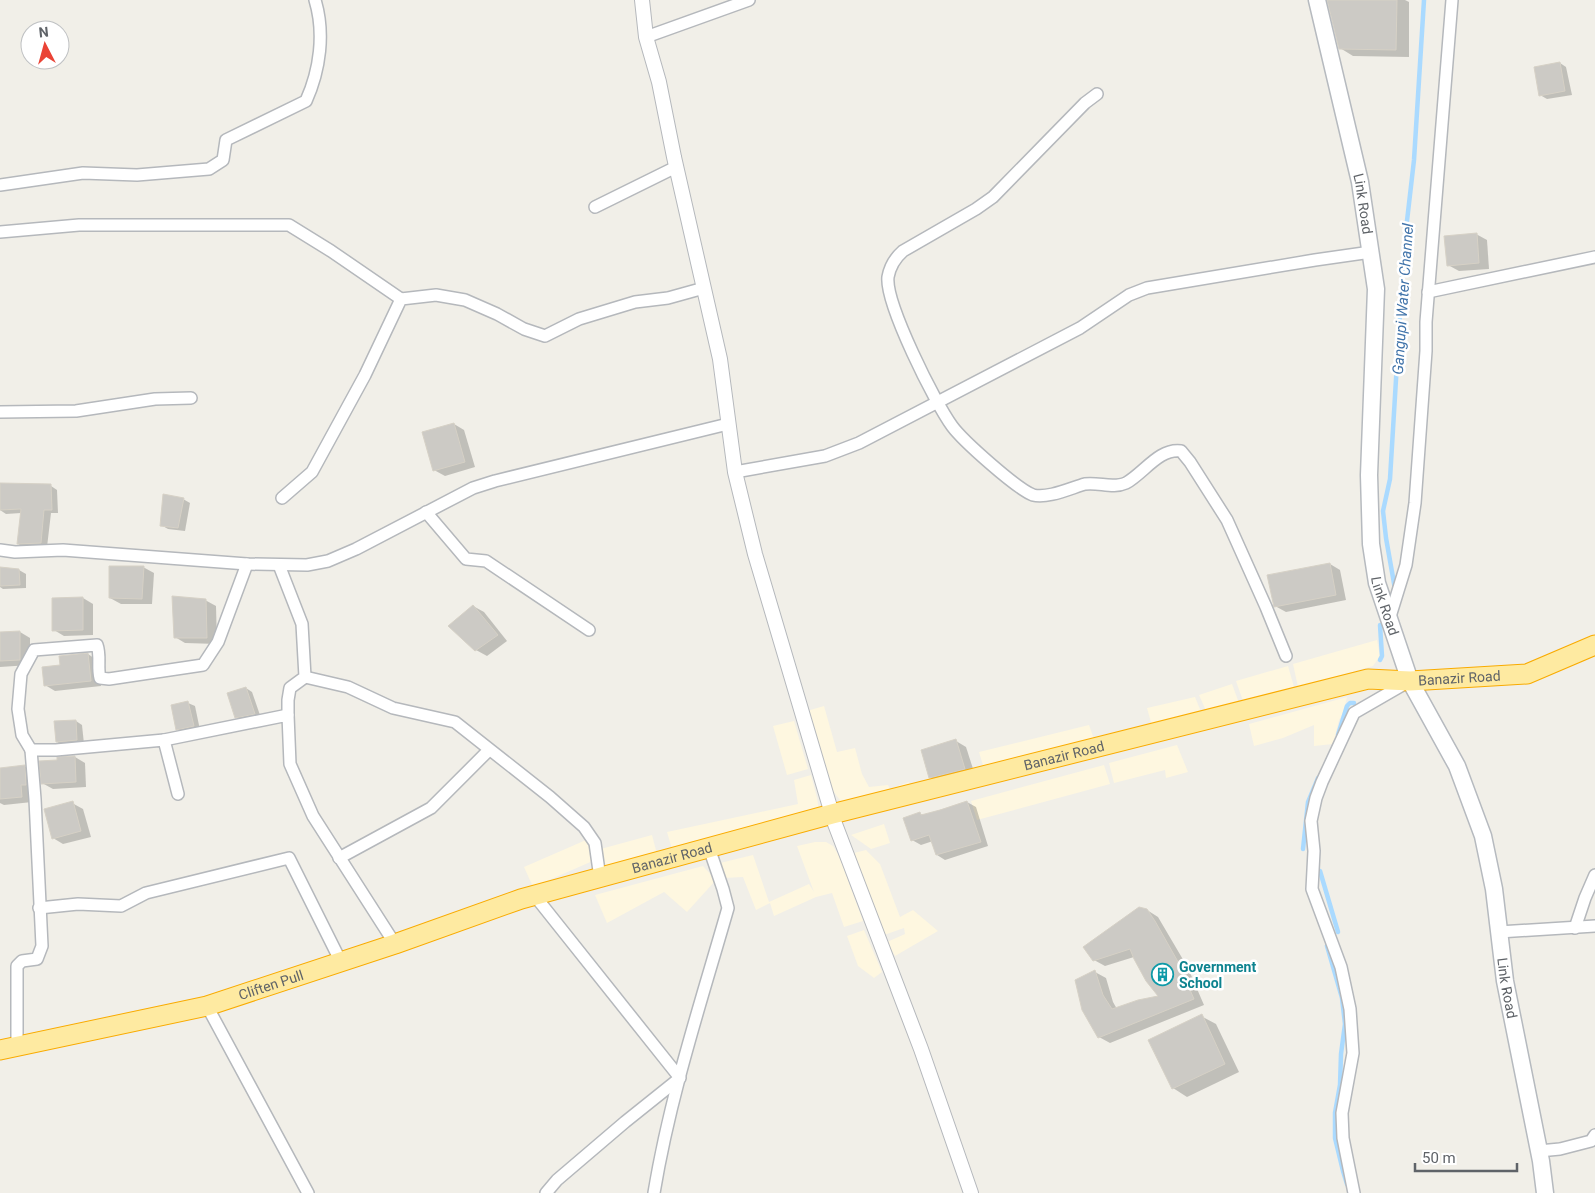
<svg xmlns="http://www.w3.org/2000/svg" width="1595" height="1193" font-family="Roboto,sans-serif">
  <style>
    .commercial { fill: #fef7e0 }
    .shadow { fill: #0003 }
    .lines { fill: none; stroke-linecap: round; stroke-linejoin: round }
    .stream { stroke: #aadaff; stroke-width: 4.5 }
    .building { fill: #cccac5; stroke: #d6d1c6 }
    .minor-casing { stroke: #b5b8bc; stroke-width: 14 }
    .tertiary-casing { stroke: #b5b8bc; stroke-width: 16 }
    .secondary-casing { stroke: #b6babf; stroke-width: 19 }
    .trunk-casing { stroke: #f9ab00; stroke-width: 21 }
    .minor { stroke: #fff; stroke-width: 11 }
    .tertiary { stroke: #fff; stroke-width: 14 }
    .secondary { stroke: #fff; stroke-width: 16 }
    .trunk { stroke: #feeaa1; stroke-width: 19 }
    .labels { text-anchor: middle; stroke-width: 5; stroke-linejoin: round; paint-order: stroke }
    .street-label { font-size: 14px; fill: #5f6368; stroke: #fff }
    .culture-label { font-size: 14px; font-weight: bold; fill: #0d838f; stroke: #fff; text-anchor: start }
    .water-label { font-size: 15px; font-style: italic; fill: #4174aa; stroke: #fff }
  </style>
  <rect width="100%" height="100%" fill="#f1efe8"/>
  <g class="commercial">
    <polygon points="1377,640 1380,656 1373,666 1298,687 1293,664"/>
    <polygon points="1288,666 1294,687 1243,701 1236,681"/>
    <polygon points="1232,684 1239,703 1207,713 1199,695"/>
    <polygon points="1195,697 1202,714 1152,726 1147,708"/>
    <polygon points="1347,697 1343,713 1339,720 1333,744 1314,746 1314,725 1283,738 1254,746 1249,724"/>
    <polygon points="824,706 837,752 855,748 862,774 869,787 888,785 890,789 909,782 913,793 846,808 833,791 807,711"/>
    <polygon points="794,721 808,769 787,775 773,726"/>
    <polygon points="1089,725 1095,742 985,772 979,752"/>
    <polygon points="1177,745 1188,772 1166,778 1165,770 1114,783 1109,763"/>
    <polygon points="1104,765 1110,784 977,820 971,801"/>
    <polygon points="811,775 817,798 820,816 672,849 667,832 798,804 794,780"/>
    <polygon points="884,824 890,843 871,849 851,835"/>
    <polygon points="652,835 657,854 602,869 597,850"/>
    <polygon points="586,840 595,860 533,887 524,867"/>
    <polygon points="815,842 826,842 833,846 839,856 863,921 844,927 832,893 816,897 774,916 770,903 756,910 743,877 724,878 720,863 753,855 769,902 809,884 814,892 797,846"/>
    <polygon points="866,850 880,864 900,917 913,910 938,931 895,956 887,942 905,934 904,928 884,935 854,853"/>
    <polygon points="703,866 716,880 687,912 664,892 607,923 595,895"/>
    <polygon points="864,930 882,972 874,978 858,966 847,936"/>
  </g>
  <g class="shadow">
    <polygon points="1329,0 1405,0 1409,2 1409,57 1353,56 1340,48"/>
    <polygon points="1560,63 1566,67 1572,95 1547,99 1540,95"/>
    <polygon points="1476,234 1487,240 1489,269 1459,271 1448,265"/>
    <polygon points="454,424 464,430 475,467 445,476 434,470"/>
    <polygon points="0,484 51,486 57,490 58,513 51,513 47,547 25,548 18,544 21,513 6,514 0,510"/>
    <polygon points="183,499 190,503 185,531 168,529 161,525"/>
    <polygon points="1330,564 1340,570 1346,600 1286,612 1275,606"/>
    <polygon points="143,567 154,573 152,604 121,604 110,598"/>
    <polygon points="0,568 19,570 26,574 26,588 3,589 0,587"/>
    <polygon points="83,598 93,604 93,635 64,636 54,630"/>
    <polygon points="205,600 216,606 217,644 185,643 175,637"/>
    <polygon points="473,606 484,612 507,641 487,656 476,650 450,626"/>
    <polygon points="20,632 30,638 30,665 0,667 0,633"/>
    <polygon points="88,654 98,661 101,686 55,691 45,685 61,666"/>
    <polygon points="246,688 252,692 261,718 243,721 236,717"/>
    <polygon points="188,703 195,706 200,730 184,733 177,729"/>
    <polygon points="76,721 82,725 84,744 64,746 57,742"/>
    <polygon points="956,741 966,747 975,775 941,783 930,777"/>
    <polygon points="75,757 85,763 86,787 53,789 42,783 59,761"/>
    <polygon points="24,766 35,772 32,802 4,805 0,803 0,769"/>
    <polygon points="967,802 976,807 988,846 945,860 937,855 933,841 921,845 912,840 920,814 923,815"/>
    <polygon points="72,803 83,809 91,837 63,844 53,838"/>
    <polygon points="1147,910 1158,917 1188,968 1204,1005 1110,1043 1099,1037 1095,972 1106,978 1113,1002 1117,1009 1160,997 1134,957 1105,966 1094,960"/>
    <polygon points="1201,1016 1216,1024 1239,1072 1187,1097 1173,1088"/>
  </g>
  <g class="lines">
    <g class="stream">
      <polyline points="1395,589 1386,538 1383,511 1390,479 1404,247 1414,160 1424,0"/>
      <polyline points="1380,625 1382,656 1380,660"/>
      <polyline points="1338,735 1347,706 1350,703 1354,703"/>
      <polyline points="1303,849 1308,802 1318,778"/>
      <polyline points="1320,871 1338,932"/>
      <polyline points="1327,946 1342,998 1345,1024 1341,1054 1340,1085 1335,1113 1335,1138 1343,1171 1347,1184"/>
    </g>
  </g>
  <g class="building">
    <polygon points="1327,0 1397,0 1396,50 1339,49"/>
    <polygon points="1560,62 1565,91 1539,96 1534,67"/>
    <polygon points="1477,233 1479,263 1447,266 1444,236"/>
    <polygon points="454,423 465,462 433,471 422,432"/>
    <polygon points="0,483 51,484 52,510 44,510 41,543 17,544 21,509 0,510"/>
    <polygon points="163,494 184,498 178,528 160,526"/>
    <polygon points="1330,563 1336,595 1274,607 1267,575"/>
    <polygon points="109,566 144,566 142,599 109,598"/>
    <polygon points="0,567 19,569 20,585 0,586"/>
    <polygon points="172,596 206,599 207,638 174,638"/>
    <polygon points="83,597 83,630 52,631 52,598"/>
    <polygon points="473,605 498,635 475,651 448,626"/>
    <polygon points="20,631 20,660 0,661 0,632"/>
    <polygon points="88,653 91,681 44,686 42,667 60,665 59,656"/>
    <polygon points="246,687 255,714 235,718 227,693"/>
    <polygon points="188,701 194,726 176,730 171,705"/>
    <polygon points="76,720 77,740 56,742 54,721"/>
    <polygon points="956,739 965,769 929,778 921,750"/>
    <polygon points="75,756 76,782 41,784 39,761 57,760 57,757"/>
    <polygon points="25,765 26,785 21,785 22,797 0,799 0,768"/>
    <polygon points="73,801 81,831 52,839 44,809"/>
    <polygon points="967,801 981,842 936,855 929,835 911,841 903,818 920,812 921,815 940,810"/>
    <polygon points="1139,907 1147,909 1155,921 1177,960 1194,999 1098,1038 1082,1010 1075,980 1095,970 1103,995 1112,1009 1138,1000 1158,996 1146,981 1134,959 1130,949 1093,961 1083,947"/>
    <polygon points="1202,1014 1225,1064 1172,1089 1148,1040"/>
  </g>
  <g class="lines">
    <defs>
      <g id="minor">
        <polyline points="646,37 749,0"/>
        <path d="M1097,94L1085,103L993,197L976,209L903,251C895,258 890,266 888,277C885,303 935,403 952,426C963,441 1017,489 1033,495C1047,499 1071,488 1085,484C1099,482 1113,489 1126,483C1144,473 1159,448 1181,451L1190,462L1227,520L1266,607L1286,656"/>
        <path d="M0,185L83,173L137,175L209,169L223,160L226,140L306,101C320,70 325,33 315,0"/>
        <polyline points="595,207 676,167"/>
        <polyline points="0,232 79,225 289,225 331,251 401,299"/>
        <polyline points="1428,292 1595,257"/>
        <polyline points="0,412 76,411 155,399 191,398"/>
        <polyline points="735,472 825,456 859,443 1080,328 1129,295 1147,288 1315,260 1371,252"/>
        <polyline points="282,498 312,472 365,375 401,299 436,295 465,300 497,314 524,329 545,336 579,319 635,302 668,298 704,288"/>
        <polyline points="426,512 466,559 486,561 589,630"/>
        <polyline points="0,550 15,552 63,550 247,564 307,565 328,561 356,549 473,488 495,481 728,424"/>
        <polyline points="279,565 302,624 305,677 290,688 288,700 288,715"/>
        <polyline points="1389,620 1406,565 1415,503 1426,351 1426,322 1452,0"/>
        <polyline points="305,677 348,687 393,708 455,722 550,797 584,827 595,843 600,878"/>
        <polyline points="164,740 288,715 290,764 313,816 395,944"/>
        <path d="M31,750L22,735L18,709L21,674L34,650L97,645C101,656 97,667 100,678L109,679L203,665L218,642L247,564"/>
        <polyline points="339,858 431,808 489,750"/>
        <polyline points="535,896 680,1078 625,1122 557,1180 546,1193"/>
        <polyline points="39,908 78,904 121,906 146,893 289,858 341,962"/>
        <polyline points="1575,928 1585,898 1595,875"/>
        <polyline points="1499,932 1595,926"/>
        <polyline points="207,1006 308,1193"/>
        <polyline points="17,1047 17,966 22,961 37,959 42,946 35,799 31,750 56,750 164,740 178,794"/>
        <polyline points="1539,1151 1560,1149 1591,1141 1595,1135"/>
        <path d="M654,1193C670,1096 701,1002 728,908L723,889L709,848"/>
        <polyline points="1354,1193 1343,1138 1342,1113 1353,1053 1350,1009 1341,967 1312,889 1314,851 1311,821 1316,798 1322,782 1354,713 1406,683"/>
      </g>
      <polyline id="tertiary" points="642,0 646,37 659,82 674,157 720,359 735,472 755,554 835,824 921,1049 971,1193"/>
      <g id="secondary">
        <path id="s1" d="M1317,0L1360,182L1376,289L1369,475L1371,544L1377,583L1410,681L1457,766L1483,836L1494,889L1505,981L1541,1161L1545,1193"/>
      </g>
      <g id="trunk">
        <path id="s2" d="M0,1050L207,1006L395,944L521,899L832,814L1368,679L1410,681L1527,674L1595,645"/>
      </g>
    </defs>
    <use href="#minor" class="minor-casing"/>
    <use href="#tertiary" class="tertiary-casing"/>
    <use href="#secondary" class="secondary-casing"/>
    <use href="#trunk" class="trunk-casing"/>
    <use href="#minor" class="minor"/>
    <use href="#tertiary" class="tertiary"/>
    <use href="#secondary" class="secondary"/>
    <use href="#trunk" class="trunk"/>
  </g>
  <defs>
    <symbol id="building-ring" viewBox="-11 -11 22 22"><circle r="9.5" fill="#fff" stroke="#0f9aa8" stroke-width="1.5"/><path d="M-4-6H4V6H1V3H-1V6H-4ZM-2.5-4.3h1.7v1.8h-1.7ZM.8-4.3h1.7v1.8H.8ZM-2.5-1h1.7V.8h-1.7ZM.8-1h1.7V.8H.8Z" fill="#0f9aa8"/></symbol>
  </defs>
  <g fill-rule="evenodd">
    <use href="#building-ring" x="1150" y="962" width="25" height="25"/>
  </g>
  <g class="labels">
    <g class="street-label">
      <text dy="5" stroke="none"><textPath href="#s1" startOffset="209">Link Road</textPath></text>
      <text dy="5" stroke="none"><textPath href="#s1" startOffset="614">Link Road</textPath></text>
      <text dy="5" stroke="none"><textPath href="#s2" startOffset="1510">Banazir Road</textPath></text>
      <text dy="5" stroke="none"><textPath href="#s2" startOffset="1105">Banazir Road</textPath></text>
      <text dy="5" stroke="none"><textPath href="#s2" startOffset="700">Banazir Road</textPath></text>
      <text dy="5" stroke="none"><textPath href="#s2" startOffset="279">Cliften Pull</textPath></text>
      <text dy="5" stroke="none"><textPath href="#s1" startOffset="1019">Link Road</textPath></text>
    </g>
    <g class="culture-label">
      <text x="1179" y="972">Government<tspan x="1179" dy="16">School</tspan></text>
    </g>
    <g class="water-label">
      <text transform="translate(1403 299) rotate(-86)" y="5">Gangupi Water Channel</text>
    </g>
  </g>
  <g transform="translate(45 45) rotate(354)"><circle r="24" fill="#ffffff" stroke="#bfc1c3"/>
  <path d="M0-4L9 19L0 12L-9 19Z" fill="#ea4335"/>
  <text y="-8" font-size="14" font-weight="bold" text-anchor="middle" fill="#5f6368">N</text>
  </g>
  <path d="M1415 1163v8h102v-8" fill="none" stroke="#5f6368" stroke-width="2.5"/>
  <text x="1422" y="1163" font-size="15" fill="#5f6368" stroke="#ffffff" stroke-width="4" paint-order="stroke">50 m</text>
</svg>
